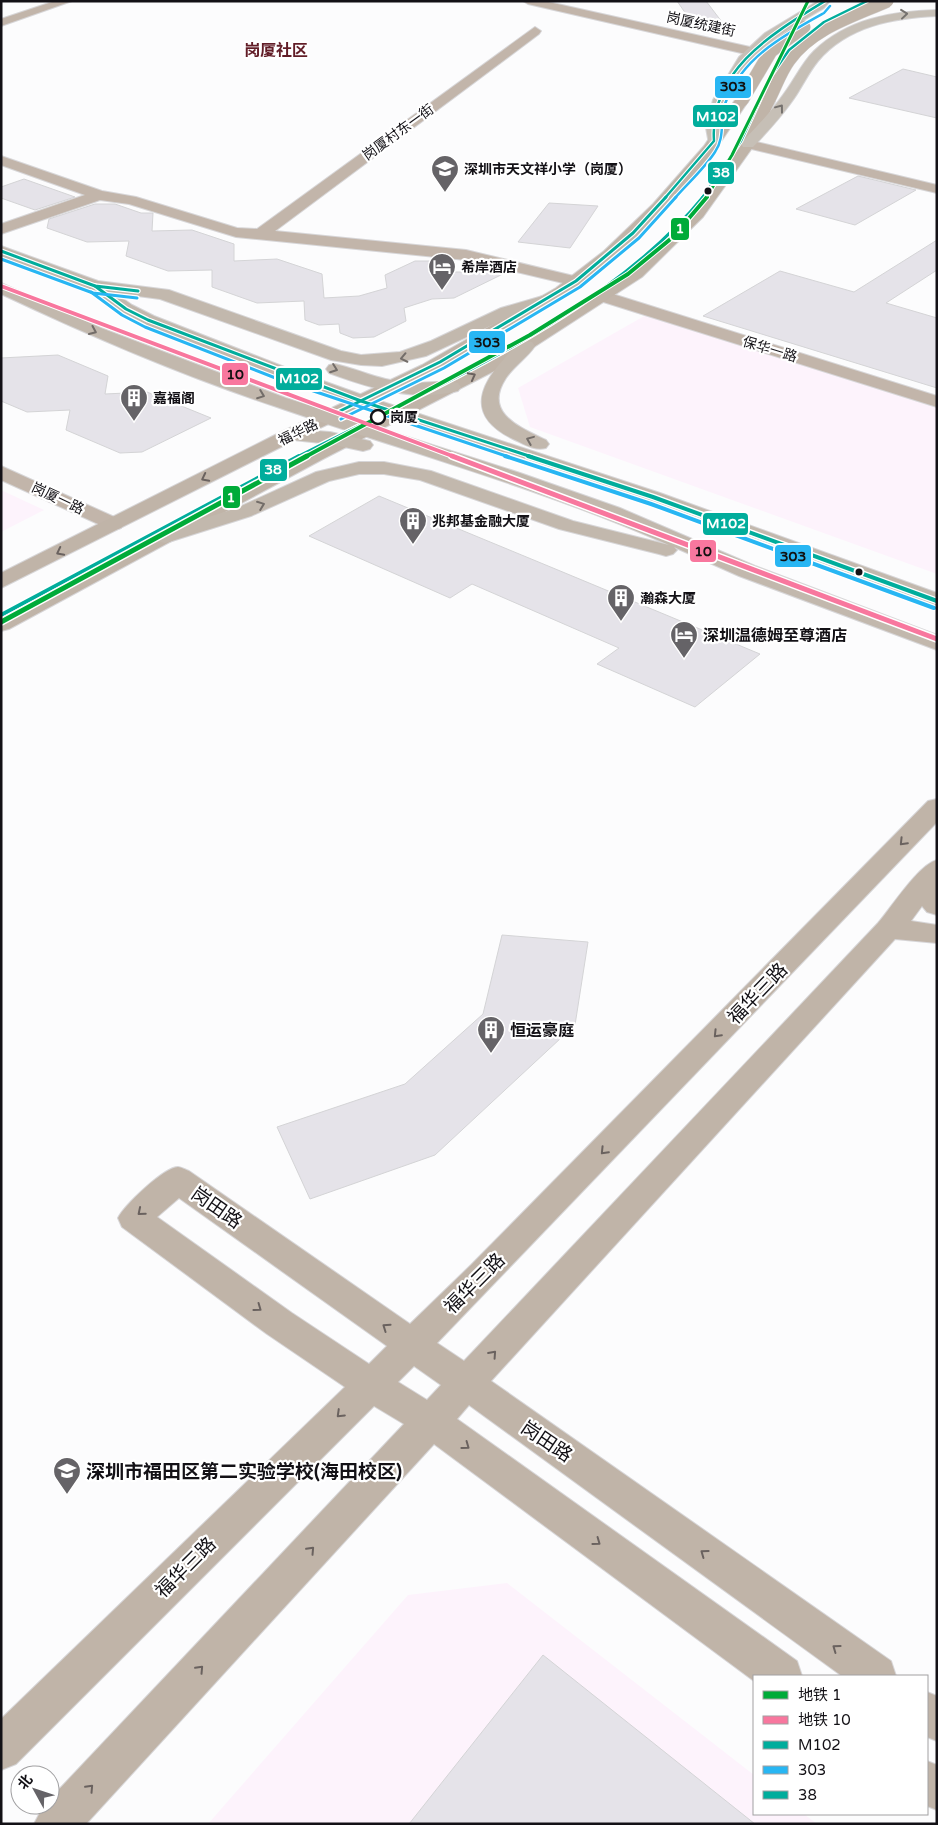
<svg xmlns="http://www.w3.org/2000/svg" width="938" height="1825" font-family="'Varela Round','Noto Sans SC',sans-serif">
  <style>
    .commercial { fill: #fdf3fc }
    .building { fill: #e5e3e9; stroke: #d4d4d6 }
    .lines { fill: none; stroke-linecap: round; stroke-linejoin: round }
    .street-casing { stroke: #d7d6d8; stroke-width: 2 }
    .secondary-casing { stroke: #d7d6d8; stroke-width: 2 }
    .primary-casing { stroke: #d7d6d8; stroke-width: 2 }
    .highway-casing { stroke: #d7d6d8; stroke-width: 2 }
    .street { fill: #c2b5aa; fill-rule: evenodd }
    .secondary { fill: #c0b4a8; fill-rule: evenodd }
    .primary { fill: #c2b8ad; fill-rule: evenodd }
    .highway { fill: #c6bfb6; fill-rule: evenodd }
    .secondary-bridge-casing { stroke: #d7d6d8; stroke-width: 14; stroke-linecap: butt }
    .secondary-bridge { stroke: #c0b4a8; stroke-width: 13 }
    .bus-1-far2-casing { stroke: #fff; stroke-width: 4.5 }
    .bus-1-far1-casing { stroke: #fff; stroke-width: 5.5 }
    .bus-1-casing { stroke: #fff; stroke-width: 7 }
    .bus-2-far2-casing { stroke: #fff; stroke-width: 4.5 }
    .bus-2-far1-casing { stroke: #fff; stroke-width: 5.5 }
    .bus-2-casing { stroke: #fff; stroke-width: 7 }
    .bus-3-far2-casing { stroke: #fff; stroke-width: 4.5 }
    .bus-3-far1-casing { stroke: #fff; stroke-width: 5.5 }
    .bus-3-casing { stroke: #fff; stroke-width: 7 }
    .bus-1-far2 { stroke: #01ad9c; stroke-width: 2.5 }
    .bus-1-far1 { stroke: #01ad9c; stroke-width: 3 }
    .bus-1 { stroke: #01ad9c; stroke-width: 4 }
    .bus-2-far2 { stroke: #28b6f3; stroke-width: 2.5 }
    .bus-2-far1 { stroke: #28b6f3; stroke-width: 3 }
    .bus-2 { stroke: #28b6f3; stroke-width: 4 }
    .bus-3-far2 { stroke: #01ad9c; stroke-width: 2.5 }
    .bus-3-far1 { stroke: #01ad9c; stroke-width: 3 }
    .bus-3 { stroke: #01ad9c; stroke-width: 4 }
    .metro-1-far2-casing { stroke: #fff; stroke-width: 5 }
    .metro-1-far1-casing { stroke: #fff; stroke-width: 6 }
    .metro-1-casing { stroke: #fff; stroke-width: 8 }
    .metro-2-far1-casing { stroke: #fff; stroke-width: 6 }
    .metro-2-casing { stroke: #fff; stroke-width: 8 }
    .metro-1-far2 { stroke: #00ab39; stroke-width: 3 }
    .metro-1-far1 { stroke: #00ab39; stroke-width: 4 }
    .metro-1 { stroke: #00ab39; stroke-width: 5 }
    .metro-2-far1 { stroke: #f8779e; stroke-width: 4 }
    .metro-2 { stroke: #f8779e; stroke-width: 5 }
    .oneway { stroke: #75716e }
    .oneway2 { stroke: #736d69 }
    .oneway3 { stroke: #6a625f }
    .bus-dot { fill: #131116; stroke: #fff; stroke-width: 2 }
    .stop-dot { fill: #fff; stroke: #131116; stroke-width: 2.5 }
    .labels { text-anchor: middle; stroke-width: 4.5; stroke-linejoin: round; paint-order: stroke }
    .far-street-label { font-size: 14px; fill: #131116; stroke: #fff }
    .far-poi-label { font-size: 14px; font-weight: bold; fill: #131116; stroke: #fff; text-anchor: start }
    .far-stop-label { font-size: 14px; font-weight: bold; fill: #131116; stroke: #fff; text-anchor: start }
    .far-quarter-label { font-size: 16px; font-weight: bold; fill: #621d27; stroke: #fff }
    .poi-label { font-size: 16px; font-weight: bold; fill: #131116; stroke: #fff; text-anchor: start }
    .near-street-label { font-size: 19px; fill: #131116; stroke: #fff }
    .near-poi-label { font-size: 19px; font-weight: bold; fill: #131116; stroke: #fff; text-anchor: start }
    .line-badge { stroke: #fff; stroke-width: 2 }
    .badge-label { font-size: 14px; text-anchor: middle; font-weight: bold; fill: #fff }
    .pale-badge-label { font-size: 14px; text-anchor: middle; font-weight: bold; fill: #111 }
  </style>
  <rect width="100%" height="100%" fill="#fcfcfd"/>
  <g class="commercial">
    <polygon points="646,315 937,408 937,574 530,427 518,388"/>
    <polygon points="1,490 44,510 1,532"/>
    <polygon points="507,1583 754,1775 754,1814 804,1814 817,1824 208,1824 408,1595"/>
  </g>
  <g class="building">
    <polygon points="677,1 706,1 725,26 695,27"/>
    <polygon points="903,69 937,77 937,118 849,98"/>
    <polygon points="858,176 916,190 855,225 796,209"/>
    <polygon points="24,179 75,197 35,210 1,198 1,187"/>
    <polygon points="549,203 598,206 570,248 518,242"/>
    <polygon points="95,204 115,204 141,213 153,213 152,231 192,230 234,244 234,261 277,259 322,274 324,298 359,296 387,288 385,275 415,261 434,261 447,265 448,268 453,267 454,272 507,272 454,298 432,299 404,308 406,321 374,337 353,338 340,333 339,324 319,325 305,320 304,301 257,303 212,287 212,270 168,271 126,256 129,241 87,242 47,228 49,219"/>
    <polygon points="937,240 937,270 886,303 937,318 937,388 703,316 780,271 854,292"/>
    <polygon points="58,355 108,376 105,394 147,392 211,418 142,452 120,453 66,430 70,410 27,412 1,401 1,358"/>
    <polygon points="379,496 553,568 760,654 695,707 597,664 619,648 472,584 450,598 309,536"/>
    <polygon points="502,935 588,942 575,1025 435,1155 310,1199 277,1127 405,1084 483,1014"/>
    <polygon points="543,1655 755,1824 409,1824"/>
  </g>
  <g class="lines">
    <defs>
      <g id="street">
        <polygon points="55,1 72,1 1,26 1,19"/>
        <polygon points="523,1 544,1 750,47 756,51 750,55 528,4"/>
        <polygon points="535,27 541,31 539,34 275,231 466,250 582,278 584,281 582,284 576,286 466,260 236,237 129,204 100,200 1,234 1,224 85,195 1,165 1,156 102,191 136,197 237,228 257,229"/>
        <polygon points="748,140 937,185 937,193 743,147 741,144 743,141"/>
        <polygon points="603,291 937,396 937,407 597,300 595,296 597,292"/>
        <polygon points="1,466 121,520 124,524 121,528 114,530 107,528 1,480"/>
      </g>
      <g id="secondary">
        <polygon points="742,96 749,100 714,152 663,210 616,257 568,294 434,373 287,444 1,588 1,573 273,436 422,365 556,288 604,251 653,204 704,146 737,97"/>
        <polygon points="768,97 775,101 755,144 703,217 642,277 506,365 323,459 9,629 1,631 1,615 309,451 494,357 630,271 693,211 741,144 761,101"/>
        <path d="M937,799V822L437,1343L464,1361L878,923C892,907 918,865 937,860V915L927,912L922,906L911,921L937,925V943L895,939L491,1381L891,1661L896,1676H842L469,1405L457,1419L797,1661L802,1676H754V1681L434,1444L86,1824H34L44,1805H50V1799L404,1424L374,1406L16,1764L1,1770V1719L345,1387L267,1334L122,1227L118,1218C124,1206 164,1167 178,1167C181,1167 186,1170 189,1171L410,1324L471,1265L928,801ZM179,1198L387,1346L369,1364L292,1313L157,1217ZM414,1366L441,1385L427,1400L398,1382Z"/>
        <polygon points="927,1692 937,1696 937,1741 927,1737"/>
        <polygon points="927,1761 937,1765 937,1810 927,1806"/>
      </g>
      <g id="primary">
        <polygon points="1,246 98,281 169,290 341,351 361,355 400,352 431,341 501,308 546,295 552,296 554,300 552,304 507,318 426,356 382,366 361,365 331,360 160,299 115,293 132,305 154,316 287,368 368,397 660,493 937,593 937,608 646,501 354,405 275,376 142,324 120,313 89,289 1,257"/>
        <path d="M1,283L101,328L286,398L520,473L620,508L755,566L937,635V650L739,576L674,547L677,550L673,554L666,556L659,554L559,529L420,480L384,474H359L329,481L251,516L172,541L165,543L158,541L155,537L158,533L237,508L316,472L359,462H384L431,471L573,521L669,545C541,488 406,452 274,406C181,375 90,336 1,294Z"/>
        <path d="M526,341L532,342L535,346C527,358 514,366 506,378C483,413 519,427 546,440L549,444L546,448C534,451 524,444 513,439C456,411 488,374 520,342Z"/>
        <path d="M335,364C358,369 379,380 403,382C421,385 441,379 458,383L461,387L458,391C414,402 370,388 329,373L326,369L329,365Z"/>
        <polygon points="291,429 330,432 370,441 373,445 370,449 363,451 330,444 284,439 281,435 284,431"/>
      </g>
      <g id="highway">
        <path d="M818,1H830L824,8C773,38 714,72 721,141L714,145L709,144L706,128L713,100L739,57L765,33Z"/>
        <path d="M937,10V16C893,18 848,26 818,61C809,72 803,85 795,97C783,115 768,131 753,147H743L741,144L743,141C757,126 771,112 783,95C794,81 801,64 814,51C847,19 892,11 937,10Z"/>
      </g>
    </defs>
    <use href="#street" class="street-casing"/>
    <use href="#secondary" class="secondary-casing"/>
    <use href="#primary" class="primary-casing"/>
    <use href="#highway" class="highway-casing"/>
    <use href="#street" class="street"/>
    <use href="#secondary" class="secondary"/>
    <use href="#primary" class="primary"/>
    <use href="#highway" class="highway"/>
    <defs>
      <g id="secondary-bridge">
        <polyline points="742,100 771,51 804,27"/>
        <path d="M768,101C775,88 780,72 789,60C812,28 853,16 887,1"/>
      </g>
    </defs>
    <use href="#secondary-bridge" class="secondary-bridge-casing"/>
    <use href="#secondary-bridge" class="secondary-bridge"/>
    <defs>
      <path id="bus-1-far2" d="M665,198L714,141C709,70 773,33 825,1"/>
      <g id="bus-1-far1">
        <polyline points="1,251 95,286 138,291"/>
        <polyline points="95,286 126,309 148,320 361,401 532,457"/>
        <polyline points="338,412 440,362 576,281 633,233 666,197"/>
      </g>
      <polyline id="bus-1" points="528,456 653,497 937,601"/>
      <path id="bus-2-far2" d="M675,198C688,183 704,169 715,152C725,138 720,120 725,104C741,58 784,35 824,13L830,6"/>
      <g id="bus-2-far1">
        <polyline points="1,259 93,293 137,298"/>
        <polyline points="91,292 122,315 145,327 278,379 509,457"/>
        <polyline points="341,419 444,368 580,287 639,238 676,197"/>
      </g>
      <polyline id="bus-2" points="505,456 651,504 934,608"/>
      <polyline id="bus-3-far2" points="702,198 741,141 771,76 789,50 824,22 867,1"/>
      <path id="bus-3-far1" d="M297,457C431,388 607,315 703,197"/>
      <polyline id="bus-3" points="1,615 299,456"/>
    </defs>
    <use href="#bus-1-far2" class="bus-1-far2-casing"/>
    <use href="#bus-1-far1" class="bus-1-far1-casing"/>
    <use href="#bus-1" class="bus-1-casing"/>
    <use href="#bus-2-far2" class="bus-2-far2-casing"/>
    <use href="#bus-2-far1" class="bus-2-far1-casing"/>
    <use href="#bus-2" class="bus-2-casing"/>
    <use href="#bus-3-far2" class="bus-3-far2-casing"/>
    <use href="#bus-3-far1" class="bus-3-far1-casing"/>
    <use href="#bus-3" class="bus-3-casing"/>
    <use href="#bus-1-far2" class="bus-1-far2"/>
    <use href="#bus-1-far1" class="bus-1-far1"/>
    <use href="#bus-1" class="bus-1"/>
    <use href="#bus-2-far2" class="bus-2-far2"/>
    <use href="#bus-2-far1" class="bus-2-far1"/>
    <use href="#bus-2" class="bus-2"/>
    <use href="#bus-3-far2" class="bus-3-far2"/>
    <use href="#bus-3-far1" class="bus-3-far1"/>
    <use href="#bus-3" class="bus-3"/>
    <defs>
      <polyline id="metro-1-far2" points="706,198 732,155 808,1"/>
      <polyline id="metro-1-far1" points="305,457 530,335 628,274 673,237 707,197"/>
      <polyline id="metro-1" points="1,622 307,456"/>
      <polyline id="metro-2-far1" points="1,286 455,457"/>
      <polyline id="metro-2" points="452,456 937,639"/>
    </defs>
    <use href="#metro-1-far2" class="metro-1-far2-casing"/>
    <use href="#metro-1-far1" class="metro-1-far1-casing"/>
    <use href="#metro-1" class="metro-1-casing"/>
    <use href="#metro-2-far1" class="metro-2-far1-casing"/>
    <use href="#metro-2" class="metro-2-casing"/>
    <use href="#metro-1-far2" class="metro-1-far2"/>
    <use href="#metro-1-far1" class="metro-1-far1"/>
    <use href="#metro-1" class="metro-1"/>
    <use href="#metro-2-far1" class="metro-2-far1"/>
    <use href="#metro-2" class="metro-2"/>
  </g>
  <defs><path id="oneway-chevron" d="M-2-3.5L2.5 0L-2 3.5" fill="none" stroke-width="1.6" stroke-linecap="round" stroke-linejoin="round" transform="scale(1.25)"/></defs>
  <g class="oneway">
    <use href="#oneway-chevron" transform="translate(904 14) rotate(-6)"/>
    <use href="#oneway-chevron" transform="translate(780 108) rotate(-53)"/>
  </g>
  <g class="oneway2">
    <use href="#oneway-chevron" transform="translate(93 331) rotate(24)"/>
    <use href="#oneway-chevron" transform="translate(404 358) rotate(168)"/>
    <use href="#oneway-chevron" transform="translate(334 369) rotate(20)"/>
    <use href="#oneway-chevron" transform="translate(261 395) rotate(21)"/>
    <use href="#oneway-chevron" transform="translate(530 440) rotate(-158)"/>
    <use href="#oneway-chevron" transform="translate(261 505) rotate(-21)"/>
  </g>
  <g class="oneway3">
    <use href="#oneway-chevron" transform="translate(472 376) rotate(-28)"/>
    <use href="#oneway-chevron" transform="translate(205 478) rotate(153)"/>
    <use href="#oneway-chevron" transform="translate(60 552) rotate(153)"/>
    <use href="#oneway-chevron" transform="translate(903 842) rotate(134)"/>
    <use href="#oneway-chevron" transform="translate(717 1034) rotate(134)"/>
    <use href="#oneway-chevron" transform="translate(604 1151) rotate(134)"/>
    <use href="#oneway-chevron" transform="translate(141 1212) rotate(140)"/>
    <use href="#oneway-chevron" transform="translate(258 1308) rotate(36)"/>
    <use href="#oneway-chevron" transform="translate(386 1327) rotate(-145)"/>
    <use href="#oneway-chevron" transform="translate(493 1354) rotate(-48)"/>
    <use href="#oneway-chevron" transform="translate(340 1414) rotate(136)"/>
    <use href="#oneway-chevron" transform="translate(466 1446) rotate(36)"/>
    <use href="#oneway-chevron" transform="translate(597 1542) rotate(36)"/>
    <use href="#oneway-chevron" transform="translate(311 1550) rotate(-47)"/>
    <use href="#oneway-chevron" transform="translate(704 1553) rotate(-144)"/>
    <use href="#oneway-chevron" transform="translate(836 1648) rotate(-144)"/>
    <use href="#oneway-chevron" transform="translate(200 1669) rotate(-47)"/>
    <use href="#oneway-chevron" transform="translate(90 1788) rotate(-47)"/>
  </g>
  <defs>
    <symbol id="school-pin" viewBox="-11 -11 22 30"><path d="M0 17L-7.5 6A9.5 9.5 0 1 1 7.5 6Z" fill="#656367" stroke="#fff"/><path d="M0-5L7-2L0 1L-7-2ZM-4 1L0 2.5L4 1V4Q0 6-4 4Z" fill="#fff"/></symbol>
    <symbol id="hotel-pin" viewBox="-11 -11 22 30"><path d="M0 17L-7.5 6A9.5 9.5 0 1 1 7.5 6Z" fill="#656367" stroke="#fff"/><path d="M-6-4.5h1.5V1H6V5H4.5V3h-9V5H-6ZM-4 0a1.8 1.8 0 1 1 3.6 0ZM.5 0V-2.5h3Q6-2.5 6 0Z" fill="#fff"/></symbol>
    <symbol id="building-pin" viewBox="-11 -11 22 30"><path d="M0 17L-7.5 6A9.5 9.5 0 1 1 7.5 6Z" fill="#656367" stroke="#fff"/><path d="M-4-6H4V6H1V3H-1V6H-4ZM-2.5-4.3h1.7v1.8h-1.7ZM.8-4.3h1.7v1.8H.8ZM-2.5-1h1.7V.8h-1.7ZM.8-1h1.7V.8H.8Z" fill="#fff"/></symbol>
  </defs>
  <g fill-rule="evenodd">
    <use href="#school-pin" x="429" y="153" width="32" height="43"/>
    <use href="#hotel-pin" x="426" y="251" width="32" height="43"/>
    <use href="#building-pin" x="118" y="382" width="32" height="43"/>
    <use href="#building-pin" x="397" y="505" width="32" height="43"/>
    <use href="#building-pin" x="605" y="582" width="32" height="43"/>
    <use href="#hotel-pin" x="668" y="619" width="32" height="43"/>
    <use href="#building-pin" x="475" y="1014" width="32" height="43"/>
    <use href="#school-pin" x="51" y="1455" width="32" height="43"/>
  </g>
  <g class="bus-dot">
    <circle cx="708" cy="191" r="4.5"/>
    <circle cx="859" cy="572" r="4.5"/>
  </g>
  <circle class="stop-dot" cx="378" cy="417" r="7"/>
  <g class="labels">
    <g class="far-street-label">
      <text transform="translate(701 24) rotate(12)" y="5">岗厦统建街</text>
      <text transform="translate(398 132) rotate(-36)" y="5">岗厦村东一街</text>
      <text transform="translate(770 349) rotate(17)" y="5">保华一路</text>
      <text transform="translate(298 432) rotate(-26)" y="5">福华路</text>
      <text transform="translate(58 498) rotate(25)" y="5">岗厦一路</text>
    </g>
    <g class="far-poi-label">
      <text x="464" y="174">深圳市天文祥小学（岗厦）</text>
      <text x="461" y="272">希岸酒店</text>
      <text x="153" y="403">嘉福阁</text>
      <text x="432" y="526">兆邦基金融大厦</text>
      <text x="640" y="603">瀚森大厦</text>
    </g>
    <g class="far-stop-label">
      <text x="390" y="422">岗厦</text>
    </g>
    <g class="far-quarter-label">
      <text x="276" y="56">岗厦社区</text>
    </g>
    <g class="poi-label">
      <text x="703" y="641">深圳温德姆至尊酒店</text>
      <text x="510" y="1036">恒运豪庭</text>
    </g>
    <g class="near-street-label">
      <text transform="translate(757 993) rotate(-46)" y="7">福华三路</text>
      <text transform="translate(217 1207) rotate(35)" y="7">岗田路</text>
      <text transform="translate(474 1283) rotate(-45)" y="7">福华三路</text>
      <text transform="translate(547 1441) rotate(34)" y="7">岗田路</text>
      <text transform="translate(185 1567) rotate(-45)" y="7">福华三路</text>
    </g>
    <g class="near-poi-label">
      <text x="86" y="1478">深圳市福田区第二实验学校(海田校区)</text>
    </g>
  </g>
  <g class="line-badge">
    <rect x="714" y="75" width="38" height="24" rx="5" fill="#28b6f3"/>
    <rect x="692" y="104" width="47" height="24" rx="5" fill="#01ad9c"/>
    <rect x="707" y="161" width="28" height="24" rx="5" fill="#01ad9c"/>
    <rect x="670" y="217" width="20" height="24" rx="5" fill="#00ab39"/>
    <rect x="468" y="330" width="38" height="24" rx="5" fill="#28b6f3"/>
    <rect x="221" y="362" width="28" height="24" rx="5" fill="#f8779e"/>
    <rect x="275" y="367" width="48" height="24" rx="5" fill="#01ad9c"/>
    <rect x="259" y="458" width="29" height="24" rx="5" fill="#01ad9c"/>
    <rect x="222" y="485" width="19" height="24" rx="5" fill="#00ab39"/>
    <rect x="702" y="512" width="47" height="24" rx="5" fill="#01ad9c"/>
    <rect x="689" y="539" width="28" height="24" rx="5" fill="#f8779e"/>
    <rect x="774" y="544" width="38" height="24" rx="5" fill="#28b6f3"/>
  </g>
  <g class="badge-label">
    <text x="716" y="121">M102</text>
    <text x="721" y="177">38</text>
    <text x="680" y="233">1</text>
    <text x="299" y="383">M102</text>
    <text x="273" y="474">38</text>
    <text x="231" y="502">1</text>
    <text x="726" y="528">M102</text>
  </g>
  <g class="pale-badge-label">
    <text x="733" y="91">303</text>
    <text x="487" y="347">303</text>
    <text x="235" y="379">10</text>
    <text x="703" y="556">10</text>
    <text x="793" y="561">303</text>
  </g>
  <rect width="938" height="1825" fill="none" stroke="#131116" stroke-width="5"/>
  <rect x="753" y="1675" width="175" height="140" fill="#ffffff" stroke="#a1a0a2"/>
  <rect x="763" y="1691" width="25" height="8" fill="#00ab39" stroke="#a1a0a2"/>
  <text x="798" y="1700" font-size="15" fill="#131116">地铁 1</text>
  <rect x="763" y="1716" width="25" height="8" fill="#f8779e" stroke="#a1a0a2"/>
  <text x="798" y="1725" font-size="15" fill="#131116">地铁 10</text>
  <rect x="763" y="1741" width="25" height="8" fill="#01ad9c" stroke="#a1a0a2"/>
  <text x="798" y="1750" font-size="15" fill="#131116">M102</text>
  <rect x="763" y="1766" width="25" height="8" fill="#28b6f3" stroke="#a1a0a2"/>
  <text x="798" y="1775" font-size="15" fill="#131116">303</text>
  <rect x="763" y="1791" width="25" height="8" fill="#01ad9c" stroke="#a1a0a2"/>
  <text x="798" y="1800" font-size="15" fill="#131116">38</text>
  <g transform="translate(35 1790) rotate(310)"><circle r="24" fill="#ffffff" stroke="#a1a0a2"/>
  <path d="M0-4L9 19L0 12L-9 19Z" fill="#656367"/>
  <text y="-8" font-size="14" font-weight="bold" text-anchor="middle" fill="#131116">北</text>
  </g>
</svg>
